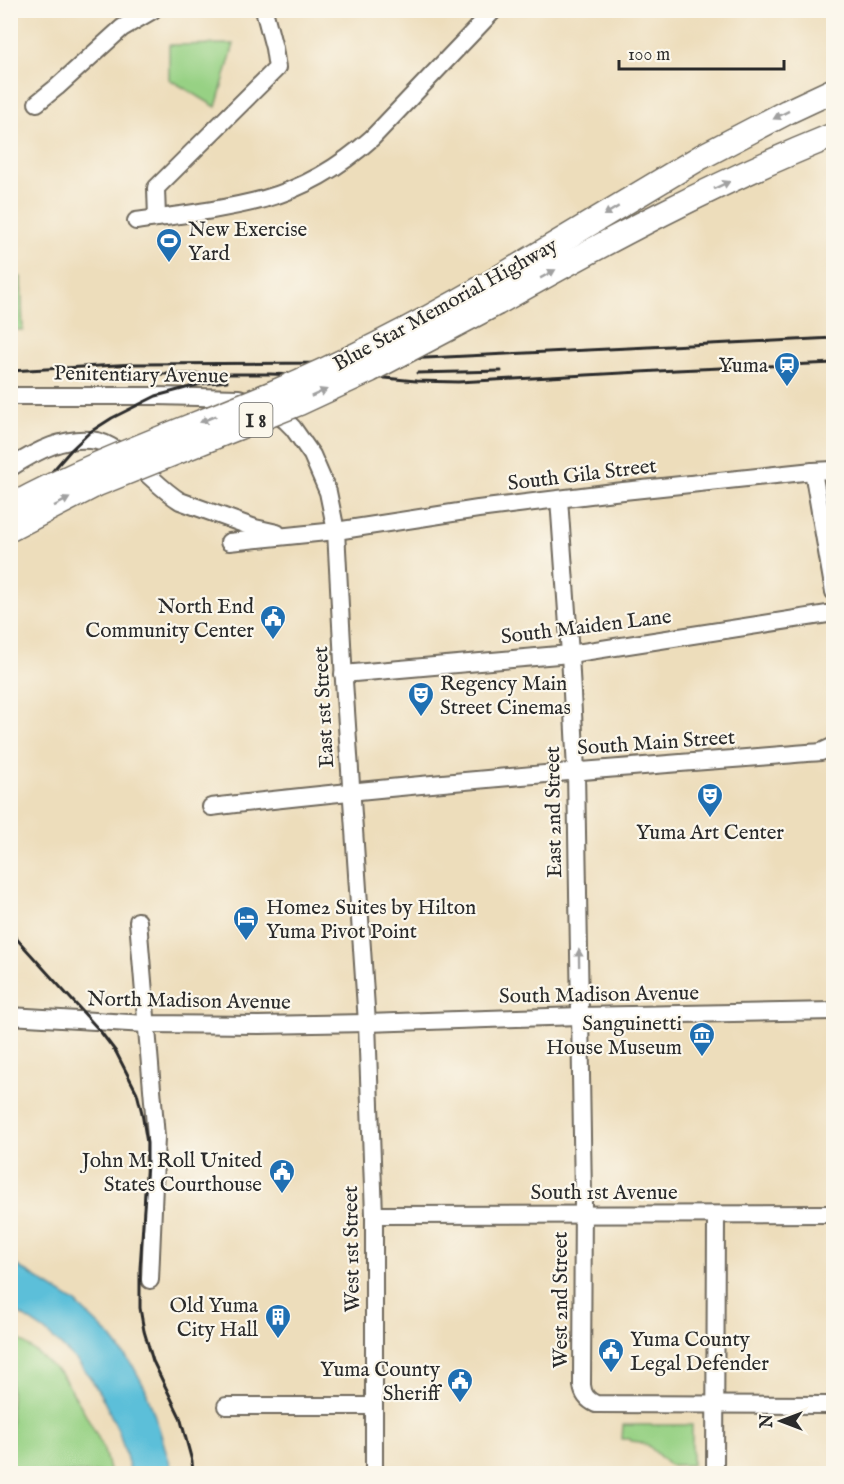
<svg xmlns="http://www.w3.org/2000/svg" width="844" height="1484" font-family="'IM FELL English',serif">
  <style>
    .green { fill: #97d184; stroke: #617e58; stroke-width: 1.5 }
    .water { fill: #5bbfd9; stroke: #437582; stroke-width: 1.5 }
    .lines { fill: none; stroke-linecap: round; stroke-linejoin: round }
    .canal { stroke: #5bbfd9; stroke-width: 12 }
    .minor-casing { stroke: #6f695d; stroke-width: 20 }
    .highway-casing { stroke: #6f695d; stroke-width: 27 }
    .minor { stroke: #fff; stroke-width: 16 }
    .highway { stroke: #fff; stroke-width: 24 }
    .rail { stroke: #2b2b2b; stroke-width: 3 }
    .highway-bridge-casing { stroke: #6f695d; stroke-width: 27; stroke-linecap: butt }
    .highway-bridge { stroke: #fff; stroke-width: 24 }
    .oneway { fill: #a0a0a0 }
    .labels { text-anchor: middle; stroke-width: 4.5; stroke-linejoin: round; paint-order: stroke }
    .shield { fill: #fbf7ec; stroke: #696865; stroke-width: 1.5 }
    .shield-label { font-size: 20px; font-weight: bold; fill: #2b2b2b }
    .poi-label { font-size: 21px; fill: #2b2b2b; stroke: #fbf7ec; text-anchor: end }
    .street-label { font-size: 21px; fill: #2b2b2b; stroke: #fbf7ec }
  </style>
  <rect width="100%" height="100%" fill="#fbf7ec"/>
  <filter id="ink" filterUnits="userSpaceOnUse"><feTurbulence type="fractalNoise" baseFrequency=".0167" numOctaves="2"/><feDisplacementMap in="SourceGraphic" scale="12" xChannelSelector="R" yChannelSelector="G"/><feConvolveMatrix kernelMatrix="1 2 1 2 8 2 1 2 1" color-interpolation-filters="sRGB"/></filter>
  <filter id="wash" filterUnits="userSpaceOnUse"><feTurbulence type="fractalNoise" baseFrequency=".008" numOctaves="4" result="noise"/><feDisplacementMap in="SourceGraphic" scale="24" xChannelSelector="R" yChannelSelector="G"/><feGaussianBlur stdDeviation="1.35" result="paint"/><feColorMatrix in="noise" values="0 0 0 0 0 0 0 0 0 0 0 0 0 0 0 0 0 1.4 0 .05"/><feComposite in="paint" operator="in"/></filter>
  <g filter="url(#wash)">
    <rect width="100%" height="100%" fill="#edddbb"/>
    <g class="green">
      <polygon points="234,44 216,107 169,79 169,45"/>
      <polygon points="21,277 23,330 11,330 11,278"/>
      <polygon points="11,1333 37,1353 62,1375 84,1411 103,1447 110,1473 11,1473"/>
      <polygon points="623,1425 692,1425 692,1465 669,1465 650,1447 640,1442 631,1441 630,1439 622,1439"/>
    </g>
    <polygon class="water" points="11,1262 75,1302 108,1334 133,1366 145,1388 158,1425 171,1467 172,1473 131,1473 119,1432 103,1399 90,1377 76,1360 45,1331 11,1308"/>
    <g class="lines">
      <polyline class="canal" points="10,15 12,10"/>
    </g>
  </g>
  <g filter="url(#ink)">
    <g class="lines">
      <defs>
        <g id="minor">
          <polyline points="37,103 57,87 122,28 153,10"/>
          <polyline points="157,218 156,188 277,68 274,48 264,10"/>
          <path d="M136,221C178,215 223,210 264,199C304,188 342,165 372,138L494,10"/>
          <polyline points="10,396 156,396 239,398 269,408 286,421 293,428 312,455 328,492 336,531 344,681 367,1023 374,1215 374,1474"/>
          <path d="M10,468C36,451 66,435 97,441C105,443 116,449 122,454C143,467 159,488 180,501L255,528L277,533"/>
          <polyline points="813,471 834,592"/>
          <path d="M559,499L570,654L576,771L583,1196L582,1385C583,1395 587,1400 596,1404L834,1405"/>
          <polyline points="229,542 336,531 478,509 614,492 813,471 834,470"/>
          <polyline points="343,674 570,654 834,613"/>
          <path d="M211,807C414,783 617,768 821,752L834,746"/>
          <polyline points="138,921 156,1137 150,1280"/>
          <polyline points="10,1016 146,1024 259,1025 367,1023 580,1016 834,1011"/>
          <polyline points="374,1215 834,1214"/>
          <polyline points="226,1406 374,1406"/>
          <polyline points="715,1474 716,1215"/>
        </g>
        <g id="highway">
          <polyline points="487,285 701,157 787,112 834,90"/>
          <path d="M497,303C606,241 717,182 834,135"/>
        </g>
      </defs>
      <use href="#minor" class="minor-casing"/>
      <use href="#highway" class="highway-casing"/>
      <use href="#minor" class="minor"/>
      <use href="#highway" class="highway"/>
      <g class="rail">
        <polyline points="10,371 135,364 325,363 834,338"/>
        <polyline points="417,373 501,371"/>
        <polyline points="117,374 270,374 385,378 416,381 458,382 676,370 834,363"/>
        <polyline points="10,548 16,532 43,482 71,450 90,432 112,418 156,396 201,384 227,381"/>
        <polyline points="10,930 15,937 100,1031 116,1052 137,1093 142,1113 147,1143 147,1164 140,1268 140,1308 144,1331 153,1361 180,1417 192,1461 193,1474"/>
      </g>
      <defs>
        <g id="highway-bridge">
          <path d="M10,507C94,461 185,430 273,393C347,362 418,325 487,285"/>
          <polyline points="10,529 97,484 299,403 370,370 497,303"/>
        </g>
      </defs>
      <use href="#highway-bridge" class="highway-bridge-casing"/>
      <use href="#highway-bridge" class="highway-bridge"/>
    </g>
    <defs><path id="oneway-solid" d="M-6-.8H1V-3.2L6.5 0L1 3.2V.8H-6Z" transform="scale(1.5)"/></defs>
    <g class="oneway">
      <use href="#oneway-solid" transform="translate(781 115) rotate(153)"/>
      <use href="#oneway-solid" transform="translate(722 185) rotate(-25)"/>
      <use href="#oneway-solid" transform="translate(611 211) rotate(149)"/>
      <use href="#oneway-solid" transform="translate(548 274) rotate(-29)"/>
      <use href="#oneway-solid" transform="translate(319 393) rotate(-24)"/>
      <use href="#oneway-solid" transform="translate(208 419) rotate(158)"/>
      <use href="#oneway-solid" transform="translate(62 502) rotate(-27)"/>
      <use href="#oneway-solid" transform="translate(579 958) rotate(-91)"/>
    </g>
  </g>
  <defs>
    <symbol id="stadium-pin" viewBox="-11 -11 22 30"><path d="M0 17L-7.5 6A9.5 9.5 0 1 1 7.5 6Z" fill="#1f6fb2" stroke="#fbf7ec"/><path d="M0-5a6.5 5 0 1 0 0 10a6.5 5 0 1 0 0-10ZM-3.5-1.8h7v3.6h-7Z" fill="#fff"/></symbol>
    <symbol id="station-pin" viewBox="-11 -11 22 30"><path d="M0 17L-7.5 6A9.5 9.5 0 1 1 7.5 6Z" fill="#1f6fb2" stroke="#fbf7ec"/><path d="M-3-6H3Q5-6 5-4V2Q5 4 3 4L4.5 6H3L1.5 4h-3L-3 6H-4.5L-3 4Q-5 4-5 2V-4Q-5-6-3-6ZM-3.5-4v3h7v-3ZM-3.5 1v1.5H-2V1ZM2 1v1.5H3.5V1Z" fill="#fff"/></symbol>
    <symbol id="civic-pin" viewBox="-11 -11 22 30"><path d="M0 17L-7.5 6A9.5 9.5 0 1 1 7.5 6Z" fill="#1f6fb2" stroke="#fbf7ec"/><path d="M-.6-6.5H3V-4.5H.6V-3L4-1V1h2V6H-6V1h2V-1L-.6-3ZM-1.2 2.5V6h2.4V2.5Z" fill="#fff"/></symbol>
    <symbol id="theatre-pin" viewBox="-11 -11 22 30"><path d="M0 17L-7.5 6A9.5 9.5 0 1 1 7.5 6Z" fill="#1f6fb2" stroke="#fbf7ec"/><path d="M-5-5.5Q0-4 5-5.5V0Q5 5 0 6Q-5 5-5 0ZM-3.3-2.5H-1v1.5H-3.3ZM1-2.5H3.3v1.5H1ZM-2.8 1Q0 5.5 2.8 1Z" fill="#fff"/></symbol>
    <symbol id="hotel-pin" viewBox="-11 -11 22 30"><path d="M0 17L-7.5 6A9.5 9.5 0 1 1 7.5 6Z" fill="#1f6fb2" stroke="#fbf7ec"/><path d="M-6-4.5h1.5V1H6V5H4.5V3h-9V5H-6ZM-4 0a1.8 1.8 0 1 1 3.6 0ZM.5 0V-2.5h3Q6-2.5 6 0Z" fill="#fff"/></symbol>
    <symbol id="museum-pin" viewBox="-11 -11 22 30"><path d="M0 17L-7.5 6A9.5 9.5 0 1 1 7.5 6Z" fill="#1f6fb2" stroke="#fbf7ec"/><path d="M0-6L6-3V-2H-6V-3ZM-5-1h2V3h-2ZM-1-1h2V3h-2ZM3-1h2V3H3ZM-6 4H6V6H-6Z" fill="#fff"/></symbol>
    <symbol id="building-pin" viewBox="-11 -11 22 30"><path d="M0 17L-7.5 6A9.5 9.5 0 1 1 7.5 6Z" fill="#1f6fb2" stroke="#fbf7ec"/><path d="M-4-6H4V6H1V3H-1V6H-4ZM-2.5-4.3h1.7v1.8h-1.7ZM.8-4.3h1.7v1.8H.8ZM-2.5-1h1.7V.8h-1.7ZM.8-1h1.7V.8H.8Z" fill="#fff"/></symbol>
  </defs>
  <g fill-rule="evenodd">
    <use href="#stadium-pin" x="154" y="226" width="30" height="40"/>
    <use href="#station-pin" x="772" y="350" width="30" height="40"/>
    <use href="#civic-pin" x="258" y="603" width="30" height="40"/>
    <use href="#theatre-pin" x="406" y="680" width="30" height="40"/>
    <use href="#theatre-pin" x="695" y="781" width="30" height="40"/>
    <use href="#hotel-pin" x="231" y="904" width="30" height="40"/>
    <use href="#museum-pin" x="687" y="1020" width="30" height="40"/>
    <use href="#civic-pin" x="267" y="1157" width="30" height="40"/>
    <use href="#building-pin" x="263" y="1302" width="30" height="40"/>
    <use href="#civic-pin" x="596" y="1336" width="30" height="40"/>
    <use href="#civic-pin" x="445" y="1366" width="30" height="40"/>
  </g>
  <g class="labels">
    <rect class="shield" x="239.5" y="403" width="33" height="34" rx="4.5"/>
    <g class="shield-label">
      <text x="256" y="427">I 8</text>
    </g>
    <g class="poi-label">
      <text x="188" y="236" text-anchor="start">New Exercise<tspan x="188" dy="24">Yard</tspan></text>
      <text x="768" y="372">Yuma</text>
      <text x="254" y="613">North End<tspan x="254" dy="24">Community Center</tspan></text>
      <text x="440" y="690" text-anchor="start">Regency Main<tspan x="440" dy="24">Street Cinemas</tspan></text>
      <text x="710" y="839" text-anchor="middle">Yuma Art Center</text>
      <text x="266" y="914" text-anchor="start">Home2 Suites by Hilton<tspan x="266" dy="24">Yuma Pivot Point</tspan></text>
      <text x="682" y="1030">Sanguinetti<tspan x="682" dy="24">House Museum</tspan></text>
      <text x="262" y="1167">John M. Roll United<tspan x="262" dy="24">States Courthouse</tspan></text>
      <text x="258" y="1312">Old Yuma<tspan x="258" dy="24">City Hall</tspan></text>
      <text x="630" y="1346" text-anchor="start">Yuma County<tspan x="630" dy="24">Legal Defender</tspan></text>
      <text x="440" y="1376">Yuma County<tspan x="440" dy="24">Sheriff</tspan></text>
    </g>
    <g class="street-label">
      <text transform="translate(445 304) rotate(-29)" y="7">Blue Star Memorial Highway</text>
      <text transform="translate(141 374) rotate(1)" y="7">Penitentiary Avenue</text>
      <text transform="translate(582 474) rotate(-7)" y="7">South Gila Street</text>
      <text transform="translate(586 626) rotate(-7)" y="7">South Maiden Lane</text>
      <text transform="translate(323 707) rotate(-93)" y="7">East 1st Street</text>
      <text transform="translate(656 742) rotate(-4)" y="7">South Main Street</text>
      <text transform="translate(553 812) rotate(-91)" y="7">East 2nd Street</text>
      <text transform="translate(599 994) rotate(-1)" y="7">South Madison Avenue</text>
      <text transform="translate(189 1000) rotate(1)" y="7">North Madison Avenue</text>
      <text x="604" y="1199">South 1st Avenue</text>
      <text transform="translate(351 1249) rotate(-91)" y="7">West 1st Street</text>
      <text transform="translate(560 1300) rotate(-90)" y="7">West 2nd Street</text>
    </g>
  </g>
  <rect width="844" height="1484" fill="none" stroke="#fbf7ec" stroke-width="36"/>
  <g transform="translate(781 1421) rotate(270)" stroke="#fbf7ec" stroke-width="4.5" paint-order="stroke">
  <path d="M0-4.5L10 22L0 15L-10 22Z" fill="#2b2b2b"/>
  <text y="-9" font-size="16" font-weight="bold" text-anchor="middle" fill="#2b2b2b">N</text>
  </g>
  <path d="M619 60v9h165v-9" fill="none" stroke="#2b2b2b" stroke-width="3"/>
  <text x="628" y="60" font-size="18" fill="#2b2b2b" stroke="#fbf7ec" stroke-width="4.5" paint-order="stroke">100 m</text>
</svg>
